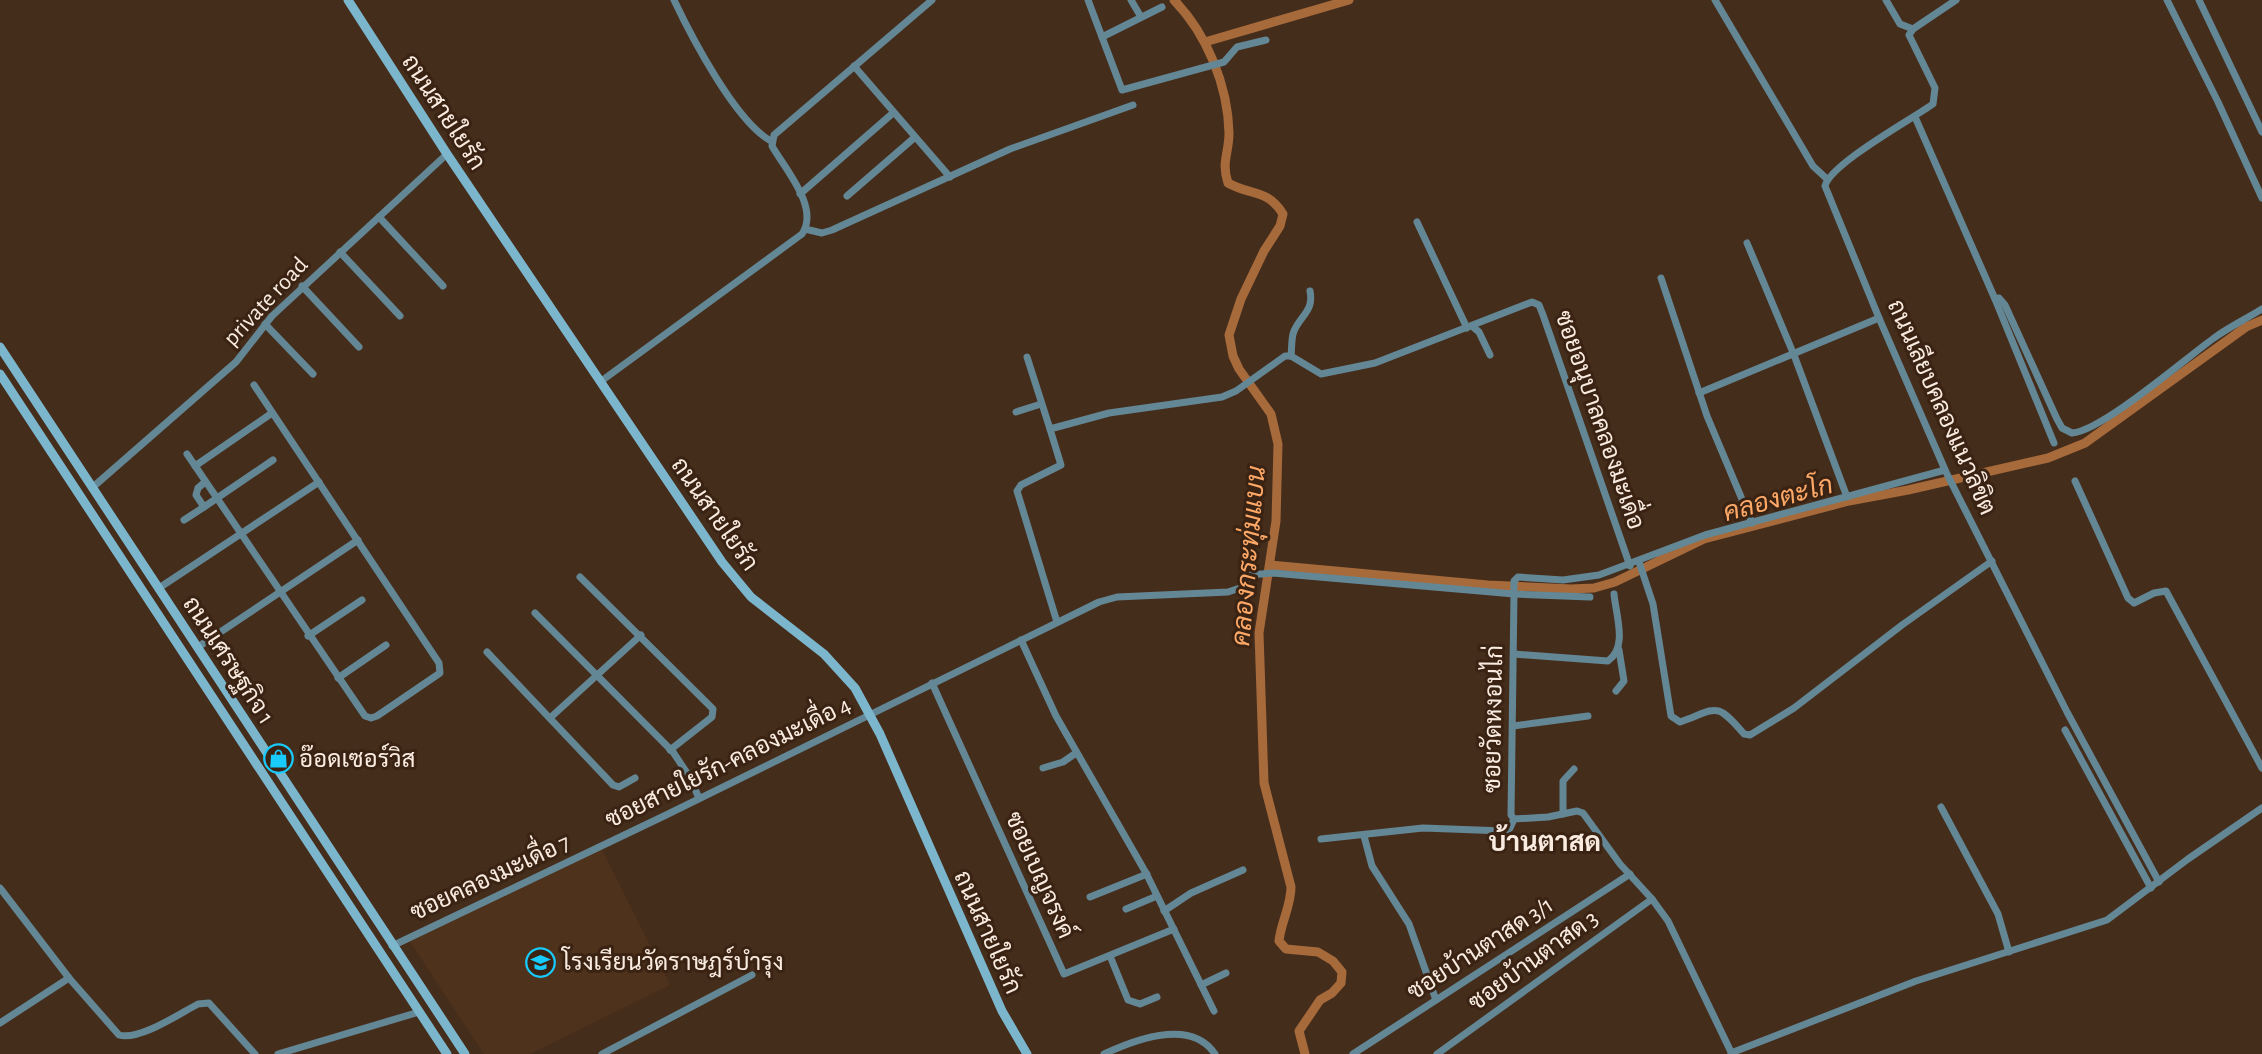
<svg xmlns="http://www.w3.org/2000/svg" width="2262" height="1054" font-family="'Alegreya Sans',Sarabun,sans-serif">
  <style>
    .built { fill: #4f321c }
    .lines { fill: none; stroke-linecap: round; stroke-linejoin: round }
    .canal { stroke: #a76a3b; stroke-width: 9 }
    .street { stroke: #648795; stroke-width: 7 }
    .secondary { stroke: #7cb6cd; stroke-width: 9 }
    .labels { text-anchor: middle; stroke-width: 6; stroke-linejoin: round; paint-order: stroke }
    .street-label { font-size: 24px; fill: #faebe0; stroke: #3a2313 }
    .poi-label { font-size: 24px; fill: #faebe0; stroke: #3a2313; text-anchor: start }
    .water-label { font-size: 26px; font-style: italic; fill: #ffa968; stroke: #3a2313 }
    .quarter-label { font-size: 27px; font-weight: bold; fill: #faebe0; stroke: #3a2313 }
  </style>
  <rect width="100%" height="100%" fill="#452d1c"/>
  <polygon class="built" points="601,848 670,985 530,1054 484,1054 409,940"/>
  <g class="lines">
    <g class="canal">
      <path d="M1174,0C1207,34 1228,86 1229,133C1229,153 1221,162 1228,183C1251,196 1268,189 1283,214L1280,226L1264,251L1241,299L1229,335L1233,356L1239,369L1271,414L1278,444L1276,521L1259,633L1264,783L1291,887C1291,906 1281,922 1279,941L1286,949L1318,952L1333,961L1342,972L1341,983L1332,993L1320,1000L1299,1031L1305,1054"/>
      <polyline points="1205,42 1349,0"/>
      <polyline points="1270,565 1488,585 1571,589 1594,588 1615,582 1704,539 1849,501 1908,490 2048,458 2085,443 2246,327 2262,320"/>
    </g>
    <g class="street">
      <path d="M674,0C692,38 736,122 771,141"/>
      <polyline points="1088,0 1122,90 1224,62 1237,47 1266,40"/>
      <polyline points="1131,0 1141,17"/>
      <polyline points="1715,0 1813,166 1827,179"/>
      <polyline points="1886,0 1900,24 1913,29"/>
      <path d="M1956,0L1913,29L1909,35L1935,88L1933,104C1912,119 1830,164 1825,186L1879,318L1946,472L2067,712L2159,882"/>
      <polyline points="2167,0 2218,102 2262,198"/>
      <polyline points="2199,0 2262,132"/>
      <polyline points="1102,37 1162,7"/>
      <polyline points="854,66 950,177"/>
      <polyline points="1915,117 1995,299 2054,443"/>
      <polyline points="800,194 893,113"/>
      <polyline points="847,196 914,138"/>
      <polyline points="379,217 443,286"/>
      <polyline points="1417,222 1467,328"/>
      <polyline points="805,229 822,233 832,230 1010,149 1133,105"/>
      <polyline points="1747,243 1794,355 1847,497"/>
      <polyline points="340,252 400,316"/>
      <polyline points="1661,278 1707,416 1752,523"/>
      <polyline points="302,286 359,347"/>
      <path d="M1995,299L1999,298L2005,305L2057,419L2062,428L2072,433C2102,431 2186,358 2214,338C2229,327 2246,319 2262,309"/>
      <polyline points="265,324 313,374"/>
      <polyline points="1472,326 1479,332 1490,355"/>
      <path d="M1291,356C1292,348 1291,338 1294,331C1301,315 1314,311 1310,291"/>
      <polyline points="1027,357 1050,429"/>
      <path d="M600,382L802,234C820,208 785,169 772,146L774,135L932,0"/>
      <polyline points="1699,393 1879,318"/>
      <polyline points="1016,412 1041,404"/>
      <polyline points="187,454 365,716 371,718 377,716 440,673 439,663 254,385"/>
      <polyline points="195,466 272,413"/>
      <polyline points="2075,481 2128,598 2134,603 2154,593 2166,591 2262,768"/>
      <polyline points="205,482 198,488 196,495 204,507 273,460"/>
      <polyline points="93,487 236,362 272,316 447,154"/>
      <polyline points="184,520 204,507"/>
      <path d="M1639,562L1653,604L1671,716L1680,722C1717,709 1715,700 1744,734L1750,735L1794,708L1902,625L1992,561"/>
      <polyline points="580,577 713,709 712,717 670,750"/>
      <polyline points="159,588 319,482"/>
      <polyline points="1590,597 1514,594 1514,581 1518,577 1563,580 1599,575 1705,535 1945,470"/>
      <polyline points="535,613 673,752 689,776 699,798"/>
      <polyline points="1057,622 1017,491 1021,485 1061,465 1050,429 1109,413 1222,397 1236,391 1285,356 1291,356 1321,374 1375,363 1532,302 1539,305 1543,315 1630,566"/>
      <polyline points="308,636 362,600"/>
      <polyline points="1021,640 1056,716 1146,873 1214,1011"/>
      <polyline points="198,647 358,540"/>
      <polyline points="487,652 613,785 619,787 635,778"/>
      <path d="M1514,654L1608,661C1628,647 1616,616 1614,594"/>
      <polyline points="338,678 386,645"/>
      <polyline points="932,683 1064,974 1174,929"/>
      <polyline points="1616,691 1624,681 1619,650"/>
      <polyline points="550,718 641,635"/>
      <polyline points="1513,726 1588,716"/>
      <polyline points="2065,730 2151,888"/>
      <polyline points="1043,768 1063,762 1076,753"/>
      <polyline points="1941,807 1998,914 2009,952"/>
      <polyline points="1563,814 1563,781 1574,769"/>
      <polyline points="1364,836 1372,866 1409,924 1436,1000"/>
      <polyline points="1321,839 1423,828 1504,831 1510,828 1514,819"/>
      <path d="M0,888L69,978L119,1035C139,1041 179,1014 198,1004L209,1003L255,1054"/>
      <polyline points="1090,897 1147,874"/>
      <polyline points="1126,909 1157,896"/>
      <polyline points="1164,911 1191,893 1243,870"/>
      <polyline points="392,946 664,816 1099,602 1117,597 1228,592 1240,588 1251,575 1273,573 1514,594 1511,815 1514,819 1548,817 1577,811 1583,813 1620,864 1652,899 1668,921 1732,1054"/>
      <polyline points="1110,956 1128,1000 1140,1004 1157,997"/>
      <polyline points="1201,985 1226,973"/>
      <polyline points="0,1023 69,978"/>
      <polyline points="1731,1053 1916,981 2107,920 2188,859 2262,808"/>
      <polyline points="278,1054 419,1012"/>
      <polyline points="602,1054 752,975"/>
      <path d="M1104,1054C1136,1039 1191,1018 1215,1054"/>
      <polyline points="1353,1054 1630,874"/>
      <polyline points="1437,1054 1652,899"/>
    </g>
    <g class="secondary">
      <polyline points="348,0 447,154 722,562 751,597 824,654 855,688 880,734 1002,1011 1027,1054"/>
      <polyline points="0,347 465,1054"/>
      <polyline points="0,374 447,1054"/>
    </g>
  </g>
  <defs>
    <symbol id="shop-ring" viewBox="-11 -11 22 22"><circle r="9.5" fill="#3a2313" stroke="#19cafc" stroke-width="1.5"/><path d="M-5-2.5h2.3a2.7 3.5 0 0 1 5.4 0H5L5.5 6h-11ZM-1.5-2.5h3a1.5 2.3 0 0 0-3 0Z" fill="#19cafc"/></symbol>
    <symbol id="school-ring" viewBox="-11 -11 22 22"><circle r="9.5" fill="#3a2313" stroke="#19cafc" stroke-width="1.5"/><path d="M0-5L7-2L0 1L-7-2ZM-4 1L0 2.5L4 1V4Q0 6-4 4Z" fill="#19cafc"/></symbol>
  </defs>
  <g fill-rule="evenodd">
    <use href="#shop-ring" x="262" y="742" width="33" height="33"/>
    <use href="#school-ring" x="524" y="946" width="33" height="33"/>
  </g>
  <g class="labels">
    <g class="street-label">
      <text transform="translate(444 112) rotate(57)" y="8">ถนนสายใยรัก</text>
      <text transform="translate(265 301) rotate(-47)" y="8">private road</text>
      <text transform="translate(1942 407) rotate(66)" y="8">ถนนเลียบคลองแนวลิขิต</text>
      <text transform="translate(1600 420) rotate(71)" y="8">ซอยอนุบาลคลองมะเดื่อ</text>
      <text transform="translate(715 514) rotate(55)" y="8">ถนนสายใยรัก</text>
      <text transform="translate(229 660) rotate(57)" y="8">ถนนเศรษฐกิจ 1</text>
      <text transform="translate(1493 719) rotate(-89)" y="8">ซอยวัดหงอนไก่</text>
      <text transform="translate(728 762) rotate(-26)" y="8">ซอยสายใยรัก-คลองมะเดื่อ 4</text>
      <text transform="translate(1040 875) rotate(66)" y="8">ซอยเบญจรงค์</text>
      <text transform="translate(490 877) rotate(-25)" y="8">ซอยคลองมะเดื่อ 7</text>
      <text transform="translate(988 932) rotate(66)" y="8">ถนนสายใยรัก</text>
      <text transform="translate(1480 948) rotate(-33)" y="8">ซอยบ้านตาสด 3/1</text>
      <text transform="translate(1533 960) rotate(-36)" y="8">ซอยบ้านตาสด 3</text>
    </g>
    <g class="poi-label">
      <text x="299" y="767">อ๊อดเซอร์วิส</text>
      <text x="562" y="970">โรงเรียนวัดราษฎร์บํารุง</text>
    </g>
    <g class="water-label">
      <text transform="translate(1778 498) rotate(-15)" y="9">คลองตะโก</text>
      <text transform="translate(1248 556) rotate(-85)" y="9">คลองกระทุ่มแบน</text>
    </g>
    <g class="quarter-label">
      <text x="1545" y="851">บ้านตาสด</text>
    </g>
  </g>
</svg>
